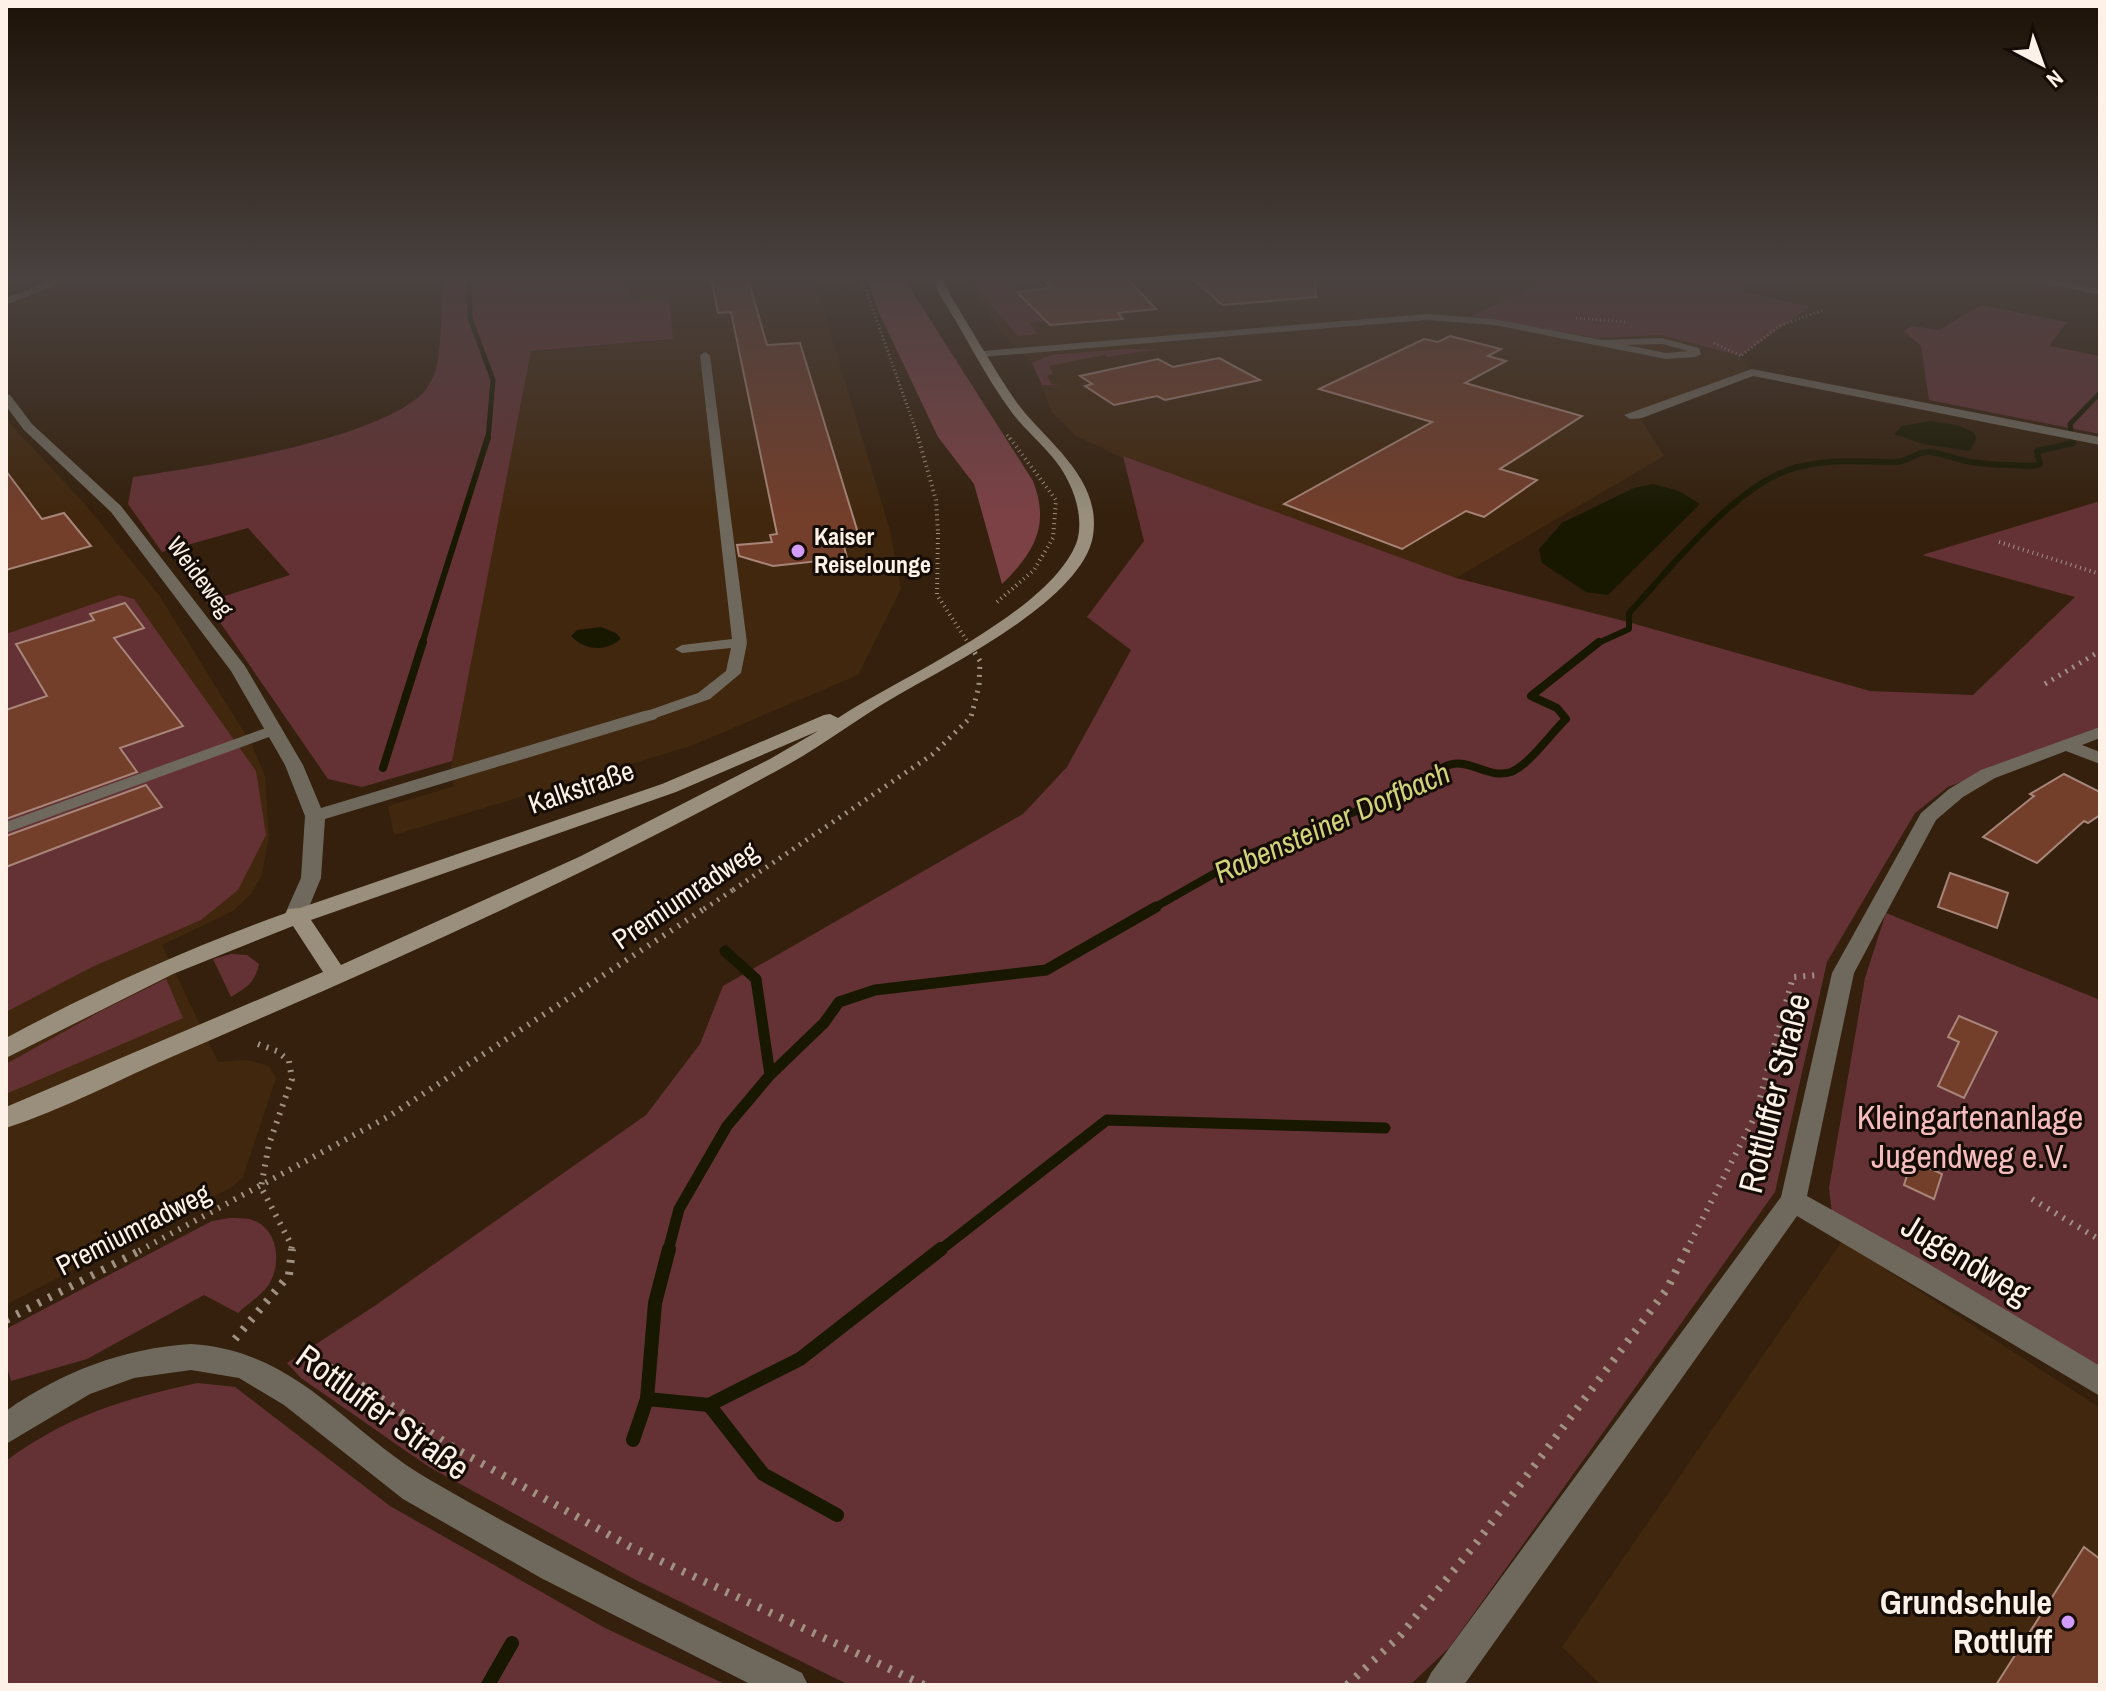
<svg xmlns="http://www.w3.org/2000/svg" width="2106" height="1691" font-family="'Archivo Narrow',sans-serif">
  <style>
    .built { fill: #41270d }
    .green { fill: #643235 }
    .forest { fill: #7c4145 }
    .water { fill: #181800 }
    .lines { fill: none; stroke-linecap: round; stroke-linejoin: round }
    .stream-far4 { stroke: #181800; stroke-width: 5 }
    .stream-far3 { stroke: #181800; stroke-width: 6 }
    .stream-far2 { stroke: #181800; stroke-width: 8 }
    .stream-far1 { stroke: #181800; stroke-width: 11 }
    .stream { stroke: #181800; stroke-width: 14 }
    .building { fill: #733e2a; stroke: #a78579; stroke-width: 2 }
    .path-far4 { stroke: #a09182; stroke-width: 3; stroke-dasharray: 1 3; stroke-linecap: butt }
    .path-far3 { stroke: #a09182; stroke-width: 4; stroke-dasharray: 1 4; stroke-linecap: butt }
    .path-far2 { stroke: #a09182; stroke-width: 5; stroke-dasharray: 2 6; stroke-linecap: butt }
    .path-far1 { stroke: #a09182; stroke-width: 6; stroke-dasharray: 2 7; stroke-linecap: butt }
    .path { stroke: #a09182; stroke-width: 8; stroke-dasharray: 3 9; stroke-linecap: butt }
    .lane { fill: #6f695d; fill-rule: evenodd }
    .street { fill: #6f695d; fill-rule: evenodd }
    .secondary { fill: #998f7c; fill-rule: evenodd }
    .path-bridge-far1 { stroke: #a09182; stroke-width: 4; stroke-dasharray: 1 4; stroke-linecap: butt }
    .path-bridge { stroke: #a09182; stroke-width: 5; stroke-dasharray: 2 6; stroke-linecap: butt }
    .poi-dot { fill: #d29cfd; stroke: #150c05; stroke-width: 3 }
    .labels { text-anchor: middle; stroke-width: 6; stroke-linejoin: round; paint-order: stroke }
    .far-poi-label { font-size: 24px; font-weight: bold; fill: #fef2e8; stroke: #150c05; text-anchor: start }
    .far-street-label { font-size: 24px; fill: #fef2e8; stroke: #150c05 }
    .street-label { font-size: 28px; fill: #fef2e8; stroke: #150c05 }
    .water-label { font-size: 30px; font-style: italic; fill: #d1d279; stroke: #150c05 }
    .near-street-label { font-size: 34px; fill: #fef2e8; stroke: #150c05 }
    .near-park-label { font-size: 34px; fill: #f6bcbd; stroke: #150c05 }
    .near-poi-label { font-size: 34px; font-weight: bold; fill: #fef2e8; stroke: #150c05; text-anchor: end }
  </style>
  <rect width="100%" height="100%" fill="#34200c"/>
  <g class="built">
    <polygon points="626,279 814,279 890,530 901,589 858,675 691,746 394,835 388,806 454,786 450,775 454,747 531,351 672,339 633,300"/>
    <polygon points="972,279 1549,279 1474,315 1597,338 1662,335 1689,340 1741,356 1752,372 1639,416 1664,456 1456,578 1121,457 1076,436 1052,412 1032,363 1002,333 969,286"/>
    <polygon points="6,419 84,503 159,595 252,745 265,776 269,835 262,875 251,894 233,911 162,945 218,1062 247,1060 269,1066 276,1078 243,1177 232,1187 6,1305"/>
    <polygon points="1842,1241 2100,1408 2100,1685 1601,1685 1562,1647"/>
  </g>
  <g class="green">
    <path d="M437,279H626L633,300L669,297L673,339L531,351L452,761L362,787L328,779L206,602L290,575L248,528L162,552L128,504L133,477C204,466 368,442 421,395C426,391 431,381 434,375C442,358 441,304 443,283Z"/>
    <polygon points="977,279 1032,279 1034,282 1014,283 1017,292 1046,321 1030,323 1037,334 1018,336 975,286"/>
    <polygon points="1549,279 1756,279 1741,291 1810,307 1741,356 1662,335 1597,338 1472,316"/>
    <polygon points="1981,305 2067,322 2049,346 2100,356 2100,434 1929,400 1921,346 1904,331 1912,326 1939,330"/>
    <polygon points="1126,349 1159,349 1107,357 1104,355 1049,366 1053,374 1047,375 1051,384 1060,385 1042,385 1032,363 1051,355"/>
    <polygon points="1123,456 1456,578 1628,622 1870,691 1973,695 2075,597 1922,555 2100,501 2100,728 1948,787 1915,813 1827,962 1775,1192 1449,1648 1410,1685 849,1685 634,1579 429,1467 301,1378 287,1363 376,1305 646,1115 700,1044 723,986 1023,814 1067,767 1131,650 1087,617 1144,541"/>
    <polygon points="119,595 134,599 256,771 266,835 238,890 201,920 92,967 6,1012 6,634"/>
    <polygon points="1886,913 2100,1000 2100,1371 1832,1213 1829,1188 1865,978"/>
    <path d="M231,954L247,955L259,964C255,983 246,988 231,997L213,959Z"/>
    <polygon points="166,979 183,1018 6,1094 6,1064 103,1010"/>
    <path d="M230,1218C236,1218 243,1218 249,1219C279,1226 283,1266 267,1287C259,1297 247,1305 238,1313L204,1295L87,1359L11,1381L6,1364V1329L212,1221Z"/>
    <path d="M198,1383L235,1387L390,1506L605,1628L727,1685H6V1461C66,1416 126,1398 198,1383Z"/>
  </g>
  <path class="forest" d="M867,279H907L913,293L1033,481C1050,525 1035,552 1002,584L974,484L938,437L880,315Z"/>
  <g class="water">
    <polygon points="1931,421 1960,426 1975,433 1976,439 1970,451 1923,444 1894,434 1902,426"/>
    <polygon points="1653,484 1679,491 1700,504 1608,595 1586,592 1542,563 1539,549 1562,523 1634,488"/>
    <path d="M601,627L616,633L621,639C605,652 585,651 571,636L577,630Z"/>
  </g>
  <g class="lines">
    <g class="stream-far4">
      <polyline points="469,279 470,318 493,380 488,439"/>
      <polyline points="841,279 845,291"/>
      <polyline points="2072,439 2070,424 2100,393"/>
    </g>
    <g class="stream-far3">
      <polyline points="422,644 488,437"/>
      <path d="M1596,644L1629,629V613C1671,568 1738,481 1798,467C1834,458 1860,462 1895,462C1909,462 1916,451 1929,452C1943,453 1957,460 1971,462C1991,465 2012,465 2032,466L2040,464L2037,451L2073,443L2072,437"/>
    </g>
    <g class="stream-far2">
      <polyline points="383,768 423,642"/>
      <path d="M1152,909L1247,855L1424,784C1460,740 1480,782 1511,772C1529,765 1551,733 1566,719L1557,708L1531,696L1599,642"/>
    </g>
    <g class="stream-far1">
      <polyline points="725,951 756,979 770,1075"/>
      <polyline points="668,1251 679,1209 727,1126 770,1075 824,1023 839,1002 875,990 1046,970 1156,907"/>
      <polyline points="939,1251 1107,1120 1385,1128"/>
    </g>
    <g class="stream">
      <polyline points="647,1399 709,1405 800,1359 941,1249"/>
      <polyline points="709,1405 763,1474 837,1515"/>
      <polyline points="633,1440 647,1399 655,1303 669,1249"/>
      <polyline points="488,1685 512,1643"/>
    </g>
  </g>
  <g class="building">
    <polygon points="711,279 748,279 767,345 800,343 858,533 841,535 847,558 773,566 739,556 737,545 772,542 770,535 777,534 731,312 718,313"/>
    <polygon points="1044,279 1128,279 1156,309 1118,313 1123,319 1050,325 1017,292 1051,288"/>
    <polygon points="1194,279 1315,279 1316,297 1222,305"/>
    <polygon points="1450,336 1501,349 1488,356 1506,361 1465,383 1582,416 1500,469 1537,480 1484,517 1466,511 1402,549 1284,504 1432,422 1319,389 1424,339 1438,342"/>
    <polygon points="1219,358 1260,380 1165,400 1157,396 1114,405 1085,386 1092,384 1080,376 1158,359 1173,367"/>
    <polygon points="6,471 42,519 64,513 91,546 6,570"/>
    <polygon points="125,603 144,628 114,638 183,726 120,748 137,772 6,819 6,710 47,696 16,644 94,620 90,614"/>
    <polygon points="2064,774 2100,792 2100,815 2088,823 2084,821 2037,863 1983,837 2034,796 2030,794"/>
    <polygon points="146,785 162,807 6,867 6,836"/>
    <polygon points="1950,873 2008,893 1997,928 1938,907"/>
    <polygon points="1959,1016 1997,1032 1964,1098 1938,1086 1959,1042 1948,1037"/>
    <polygon points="1912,1160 1942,1174 1934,1199 1904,1185"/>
    <polygon points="2084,1547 2100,1559 2100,1685 1996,1685"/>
  </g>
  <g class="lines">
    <g class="path-far4">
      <polyline points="862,279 919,439"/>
      <polyline points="1035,279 1047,292"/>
      <polyline points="1576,318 1626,322"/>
      <polyline points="1714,343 1741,356"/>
      <polyline points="1742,355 1779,326 1823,310"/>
      <polyline points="1007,435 1010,439"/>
    </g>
    <g class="path-far3">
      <polyline points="918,437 936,500 938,533"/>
      <polyline points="1999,542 2100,574"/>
      <polyline points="997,602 1034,570 1053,538 1056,500 1009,437"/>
    </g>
    <g class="path-far2">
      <polyline points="2045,684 2100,651"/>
      <polyline points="704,909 733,890"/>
    </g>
    <g class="path-far1">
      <polyline points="258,1044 277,1051 289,1061 292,1079 269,1144 261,1187 292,1246 291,1251"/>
      <polyline points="2032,1199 2100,1240"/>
      <polyline points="139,1251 391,1115 707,907"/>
      <polyline points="1686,1251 1755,1116 1793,977 1819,975"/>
    </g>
    <g class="path">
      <polyline points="6,1320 143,1249"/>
      <polyline points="235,1339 289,1275 292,1249"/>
      <polyline points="306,1368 336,1368 449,1445 629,1546 924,1685"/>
      <polyline points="1347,1685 1400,1636 1477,1542 1667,1289 1687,1249"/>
    </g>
    <g class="lane">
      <polygon points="705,352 710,355 747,643 741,673 710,699 650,720 644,718 642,715 644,712 698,693 726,671 731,648 682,653 675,649 682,645 732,639 700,355"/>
      <polygon points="274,725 280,727 282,730 280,733 6,833 6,822"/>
    </g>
    <g class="street">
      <polygon points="56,279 70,279 6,305 6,298"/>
      <polygon points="2026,279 2047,279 2100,289 2100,295"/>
      <path d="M1426,314L1494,319L1602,340L1662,338L1699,348L1701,354L1695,357L1666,359L1494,325L1426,320L983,357L977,354L983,351ZM1662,344L1688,351L1666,353L1626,345Z"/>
      <polygon points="1752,369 2100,437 2100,445 1753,376 1642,418 1630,419 1624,415"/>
      <polygon points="6,394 10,395 32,424 121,506 245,666 303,765 321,808 644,711 650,710 659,715 656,719 325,819 321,878 304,919 288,919 285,914 301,878 305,816 285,765 231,671 111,512 24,430 6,406"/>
      <polygon points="2100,727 2100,738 2082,745 2100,752 2100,764 2066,751 1995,778 1963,797 1936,820 1854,973 1807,1196 1922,1260 2100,1366 2100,1396 1797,1216 1464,1685 1425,1685 1431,1673 1781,1197 1832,973 1921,813 1949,789 1981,770"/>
      <path d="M191,1344C299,1351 344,1430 430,1480C551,1550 676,1612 802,1673L808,1685H752L541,1578L403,1499L284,1405L239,1378L191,1370L134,1378L90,1394L6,1444V1411C61,1372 124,1348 191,1344Z"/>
    </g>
    <path class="secondary" d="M934,279H944L950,295C972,330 992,366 1015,400C1045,442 1102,476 1093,536C1082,601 946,667 893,698C858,718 825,744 789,764C591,874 384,965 176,1055C120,1079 64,1109 6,1128V1107L323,972L293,926L173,974L6,1058V1038C97,989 189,948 286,913L288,909L300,908L662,784L824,715L830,714L838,718C902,676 1047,614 1076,544C1083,526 1078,502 1070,485C1058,456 1032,438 1013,414C985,377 965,334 940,295ZM818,731L770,759L581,856L341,965L311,920L676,792Z"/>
    <polyline class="path-bridge-far1" points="938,533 937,595 969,644"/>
    <polyline class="path-bridge" points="733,890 933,754 971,717 979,686 980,661 968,642"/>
  </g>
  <linearGradient id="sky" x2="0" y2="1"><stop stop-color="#1d1207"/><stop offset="0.54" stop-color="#4a4240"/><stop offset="1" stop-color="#4a4240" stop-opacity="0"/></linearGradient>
  <rect width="2106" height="516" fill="url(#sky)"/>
  <g class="poi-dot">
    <circle cx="798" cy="551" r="8"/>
    <circle cx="2068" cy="1622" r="8"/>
  </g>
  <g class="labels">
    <g class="far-poi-label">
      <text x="814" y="545">Kaiser<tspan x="814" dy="28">Reiselounge</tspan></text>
    </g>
    <g class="far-street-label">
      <text transform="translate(200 577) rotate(53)" y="8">Weideweg</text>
    </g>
    <g class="street-label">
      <text transform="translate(581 787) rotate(-19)" y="10">Kalkstraße</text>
      <text transform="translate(685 895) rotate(-34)" y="10">Premiumradweg</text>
      <text transform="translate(133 1229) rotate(-27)" y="10">Premiumradweg</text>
    </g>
    <g class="water-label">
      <text transform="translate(1332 823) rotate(-24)" y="10">Rabensteiner Dorfbach</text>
    </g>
    <g class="near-street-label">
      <text transform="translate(1774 1093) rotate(-76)" y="12">Rottluffer Straße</text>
      <text transform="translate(1966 1259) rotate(31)" y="12">Jugendweg</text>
      <text transform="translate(383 1412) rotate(36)" y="12">Rottluffer Straße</text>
    </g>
    <g class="near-park-label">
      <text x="1970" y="1129">Kleingartenanlage<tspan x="1970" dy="39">Jugendweg e.V.</tspan></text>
    </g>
    <g class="near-poi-label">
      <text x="2052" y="1614">Grundschule<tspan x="2052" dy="39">Rottluff</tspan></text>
    </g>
  </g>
  <rect width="2106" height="1691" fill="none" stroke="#fef2e8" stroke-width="16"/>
  <g transform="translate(2042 64) rotate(139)" stroke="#150c05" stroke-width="6" paint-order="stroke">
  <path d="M0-6L14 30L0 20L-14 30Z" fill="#fef2e8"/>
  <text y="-12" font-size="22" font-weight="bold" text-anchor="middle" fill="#fef2e8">N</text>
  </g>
</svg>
